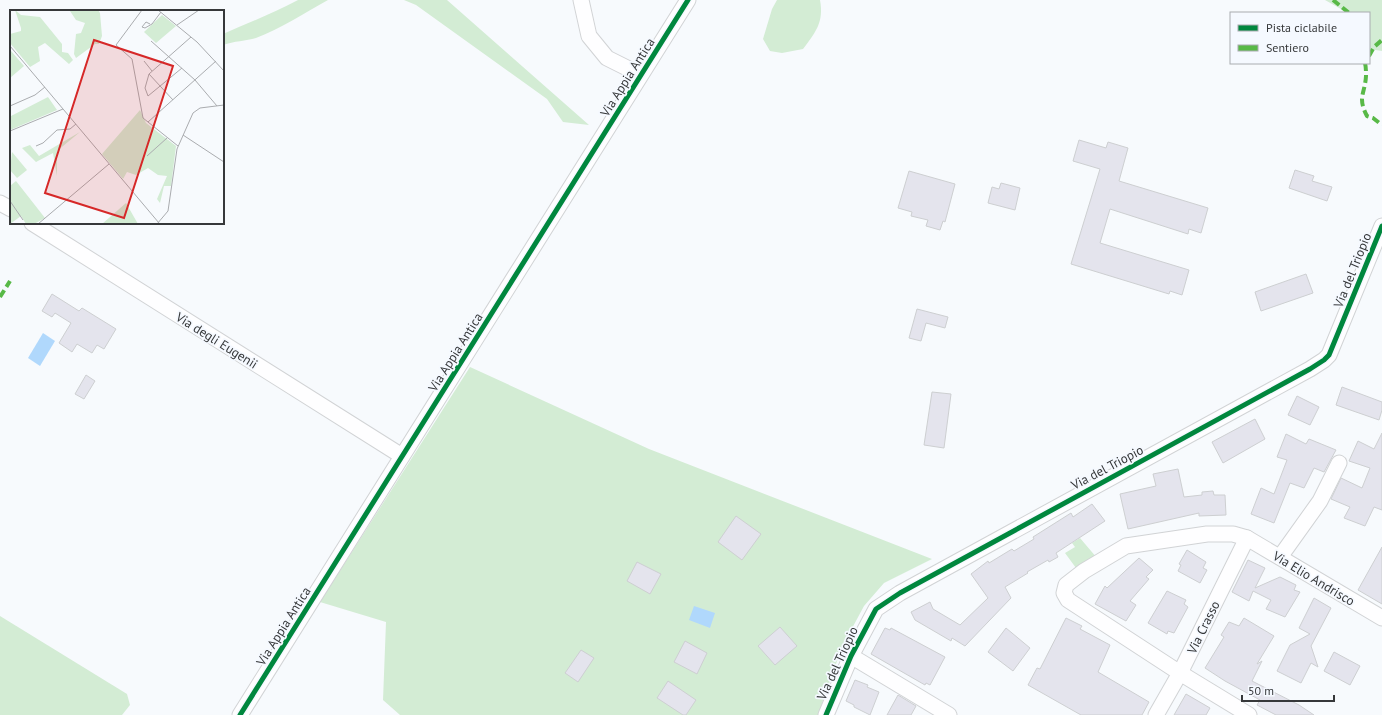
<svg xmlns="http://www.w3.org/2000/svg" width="1382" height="715" font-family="'PT Sans',sans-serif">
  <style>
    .green { fill: #d3ecd4 }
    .water { fill: #b0d8fc }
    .building { fill: #e4e4ed; stroke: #cdcfd1 }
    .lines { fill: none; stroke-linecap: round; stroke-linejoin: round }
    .minor-casing { stroke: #d1d3d5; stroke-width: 17 }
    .minor { stroke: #fefeff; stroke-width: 15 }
    .quiet { stroke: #58b947; stroke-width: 4; stroke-dasharray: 8 4; stroke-linecap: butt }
    .cycleway-casing { stroke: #f5f9ff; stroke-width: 8 }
    .cycleway { stroke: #00873e; stroke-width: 5 }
    .labels { text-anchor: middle; stroke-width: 3.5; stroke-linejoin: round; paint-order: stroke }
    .street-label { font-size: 13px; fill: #36383a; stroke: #f5f9ff }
    .inset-road { fill: none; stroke: #aaacaf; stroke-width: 1 }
    .view { fill: #d62828; fill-opacity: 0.15; stroke: #d62828; stroke-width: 2 }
    .inset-edge { fill: none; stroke: #36383a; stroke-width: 2 }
  </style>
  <rect width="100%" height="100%" fill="#f7fafd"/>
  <g class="green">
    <path d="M298,0H328C306,12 280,29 256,38C246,41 234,41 223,45V34C248,23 274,13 298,0Z"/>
    <polygon points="404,0 447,0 589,125 563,122 547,99 416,5"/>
    <path d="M777,0H820C824,22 816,32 803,49L782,53L770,51L763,39L772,9Z"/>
    <polygon points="1325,0 1382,0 1382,51 1369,49 1369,13 1348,13"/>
    <polygon points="470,367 649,449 932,559 884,583 864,606 842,647 818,715 400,715 383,700 386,622 320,602"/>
    <polygon points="1080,538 1097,558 1076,568 1065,553 1075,547 1072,543"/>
    <polygon points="0,616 127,694 130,705 122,715 0,715"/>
  </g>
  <g class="water">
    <polygon points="43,333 55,341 40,366 28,358"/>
    <polygon points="694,606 715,613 710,628 689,620"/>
  </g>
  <g class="building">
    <polygon points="1079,140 1106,148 1108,142 1128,148 1119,181 1208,208 1201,233 1189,229 1188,234 1110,209 1100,243 1189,270 1182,295 1170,291 1169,294 1071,264 1100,169 1073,161"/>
    <polygon points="1295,170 1314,176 1312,181 1332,187 1327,201 1289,188"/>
    <polygon points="909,171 955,184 945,222 943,221 940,230 926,226 928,220 911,216 912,212 898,208"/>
    <polygon points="1001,183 1020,188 1015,210 988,203 992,187 999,189"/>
    <polygon points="1306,274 1313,293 1261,311 1255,292"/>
    <polygon points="52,294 79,311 82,308 116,329 104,349 97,345 92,353 77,344 72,352 59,343 71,323 55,313 52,317 42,311"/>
    <polygon points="917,309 948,317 945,328 926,323 921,341 909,338"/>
    <polygon points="86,375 95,381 84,399 75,394"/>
    <polygon points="1342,387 1382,402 1382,410 1379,420 1336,405"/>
    <polygon points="932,392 951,394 944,448 924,445"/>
    <polygon points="1297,396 1319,407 1310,425 1288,415"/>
    <polygon points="1255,419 1265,439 1223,463 1212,442"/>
    <polygon points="1382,433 1382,510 1374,507 1365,526 1344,518 1350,507 1331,499 1341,478 1362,488 1370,468 1349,461 1358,441 1374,449"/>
    <polygon points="1286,434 1306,444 1309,439 1336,450 1324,472 1314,468 1304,488 1290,483 1274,523 1251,514 1261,488 1274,494 1287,460 1277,457"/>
    <polygon points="1178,469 1184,497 1202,495 1202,492 1213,491 1214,495 1225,495 1226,515 1199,516 1199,513 1128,529 1120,494 1156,486 1153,474"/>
    <polygon points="1092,504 1105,521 1056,553 1058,557 1049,562 1048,560 1027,572 1028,573 1005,587 1011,598 965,646 952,638 951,641 915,620 911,612 930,602 933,609 960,625 988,598 971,574 988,561 989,563 1012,549 1014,551 1034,539 1033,537 1071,513 1073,517"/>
    <polygon points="736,516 761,534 742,560 718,542"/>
    <polygon points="1382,547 1382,604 1358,590"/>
    <polygon points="1187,550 1206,562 1203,568 1207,570 1200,583 1178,571 1181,565 1179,564"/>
    <polygon points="1139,558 1153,570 1146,577 1149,579 1130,601 1136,605 1126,621 1095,604 1105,586 1107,588"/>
    <polygon points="1248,560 1265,568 1255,588 1280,577 1296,585 1294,590 1300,592 1285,617 1266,609 1271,600 1253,591 1249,601 1232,592"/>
    <polygon points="637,562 661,574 650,594 627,581"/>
    <polygon points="1167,591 1186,600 1184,604 1188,607 1174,633 1168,631 1167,634 1148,623"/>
    <polygon points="1314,598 1331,608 1311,646 1318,667 1311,663 1301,683 1277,671 1290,645 1310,634 1299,628"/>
    <polygon points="1066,618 1082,626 1080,629 1110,645 1098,672 1149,702 1142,715 1081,715 1028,685 1037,668 1040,669"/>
    <polygon points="1244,618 1274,636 1257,664 1262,661 1252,681 1299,705 1314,715 1276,715 1257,705 1260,700 1225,681 1205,668 1224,637 1221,635 1229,622 1239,626"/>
    <polygon points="780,627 797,646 775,665 758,646"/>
    <polygon points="885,628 890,630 891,628 945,657 930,685 926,683 925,685 871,654"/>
    <polygon points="1006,628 1030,648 1013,671 988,652"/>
    <polygon points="685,641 707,653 697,674 674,662"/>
    <polygon points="581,650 594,658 578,682 565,673"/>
    <polygon points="1334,652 1360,666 1350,685 1324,671"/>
    <polygon points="855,680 868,685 867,687 879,692 870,715 854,707 854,705 846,701"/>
    <polygon points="668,681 696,700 686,715 683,715 657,698"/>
    <polygon points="1186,694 1210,708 1206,715 1174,715"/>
    <polygon points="898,695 916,706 911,715 887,715"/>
  </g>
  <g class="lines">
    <defs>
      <g id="minor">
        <polyline points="581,0 589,36 607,58 631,70 643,71"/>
        <polyline points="0,203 11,209"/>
        <polyline points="32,223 402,456"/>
        <polyline points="1280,557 1320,501 1339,463"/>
        <polyline points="851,656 949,715"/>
        <polyline points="240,715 688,0"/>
        <polyline points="826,715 851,656 876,609 900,593 1310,369 1324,360 1329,355 1382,226"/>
        <polyline points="1156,715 1180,673 1247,538"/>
        <polyline points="1249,715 1180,673 1068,600 1064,593 1066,585 1084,571 1126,546 1207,534 1233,534 1247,538 1382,618"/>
      </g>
    </defs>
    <use href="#minor" class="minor-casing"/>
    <use href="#minor" class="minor"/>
    <g class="quiet">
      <polyline points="1333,0 1349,13"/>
      <polyline points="1369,56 1374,47 1382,40"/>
      <path d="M1365,63C1366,67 1366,72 1366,76C1365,94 1357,97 1367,116L1373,118L1382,125"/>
      <polyline points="0,297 10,281"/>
    </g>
    <defs>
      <g id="cycleway">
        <polyline points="240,715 688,0"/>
        <polyline points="826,715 851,656 876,609 900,593 1310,369 1324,360 1329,355 1382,226"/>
      </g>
    </defs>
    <use href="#cycleway" class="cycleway-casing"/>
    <use href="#cycleway" class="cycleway"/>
  </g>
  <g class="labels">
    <g class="street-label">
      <text transform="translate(627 77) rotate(-58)" y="5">Via Appia Antica</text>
      <text transform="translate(1352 270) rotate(-68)" y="5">Via del Triopio</text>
      <text transform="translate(217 340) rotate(32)" y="5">Via degli Eugenii</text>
      <text transform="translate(455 352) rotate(-58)" y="5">Via Appia Antica</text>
      <text transform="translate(1107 467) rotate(-28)" y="5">Via del Triopio</text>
      <text transform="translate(1314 578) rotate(31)" y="5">Via Elio Andrisco</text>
      <text transform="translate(283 626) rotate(-58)" y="5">Via Appia Antica</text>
      <text transform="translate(1203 627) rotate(-64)" y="5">Via Crasso</text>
      <text transform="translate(837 663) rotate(-65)" y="5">Via del Triopio</text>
    </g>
  </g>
  <g transform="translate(10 10)">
    <rect width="214" height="214" fill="#f7fafd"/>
    <path d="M5,0L11,5L30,7L52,34V42L58,43L63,50L59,54L35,33L28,37L30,51L20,57L0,33V24L11,21V18ZM75,0H88L90,3L92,26L89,34H85L66,48L64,44L66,24L71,23L75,13L66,10L60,1ZM152,5L166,16L146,33L134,22ZM1,41L14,56L0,68V42ZM38,87L47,100L0,120L1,106ZM130,100L136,113L166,136L161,176H154L150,193L147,189L157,166L148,165L138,158L126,165L117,162L113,169L92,144ZM70,122L47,141V166L43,143L26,152L12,138L20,135L29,146ZM2,142L17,160L7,168L0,160ZM6,171L35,208L24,214H16L11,206L0,214V176ZM116,193L128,214H92Z" fill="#d3ecd4"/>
    <path class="inset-road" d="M132,0L106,35L122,49L133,108L168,136M148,0L187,32L214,61M140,14L136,12L132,17L135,18L142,14L151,2M167,15L189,0M141,31L185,70L207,96M0,36L149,213M134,51L142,61M172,58L138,86L135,78L139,64L181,27M139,64L163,90M0,96L25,85L35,77M138,112L206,51M0,121L53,99M173,125L214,152M26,136L33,133L47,120L60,119L66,114M137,146L157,128M0,191L13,210M28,214L99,154M147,214L158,201L167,139L183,103L190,98L214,95"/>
    <path class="view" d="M84,30L163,56L114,208L35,183Z"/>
    <rect width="214" height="214" class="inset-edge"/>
  </g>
  <rect x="1230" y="12" width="140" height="52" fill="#f5f9ff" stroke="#a9acb0"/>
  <rect x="1238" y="25" width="20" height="6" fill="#00873e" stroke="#a9acb0"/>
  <text x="1266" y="32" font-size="12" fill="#36383a">Pista ciclabile</text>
  <rect x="1238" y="45" width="20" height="6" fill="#58b947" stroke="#a9acb0"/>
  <text x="1266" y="52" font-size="12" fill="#36383a">Sentiero</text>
  <path d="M1242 695v6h92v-6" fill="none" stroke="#36383a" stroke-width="2"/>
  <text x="1248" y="695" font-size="12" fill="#36383a" stroke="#f5f9ff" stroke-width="3" paint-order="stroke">50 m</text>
</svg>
